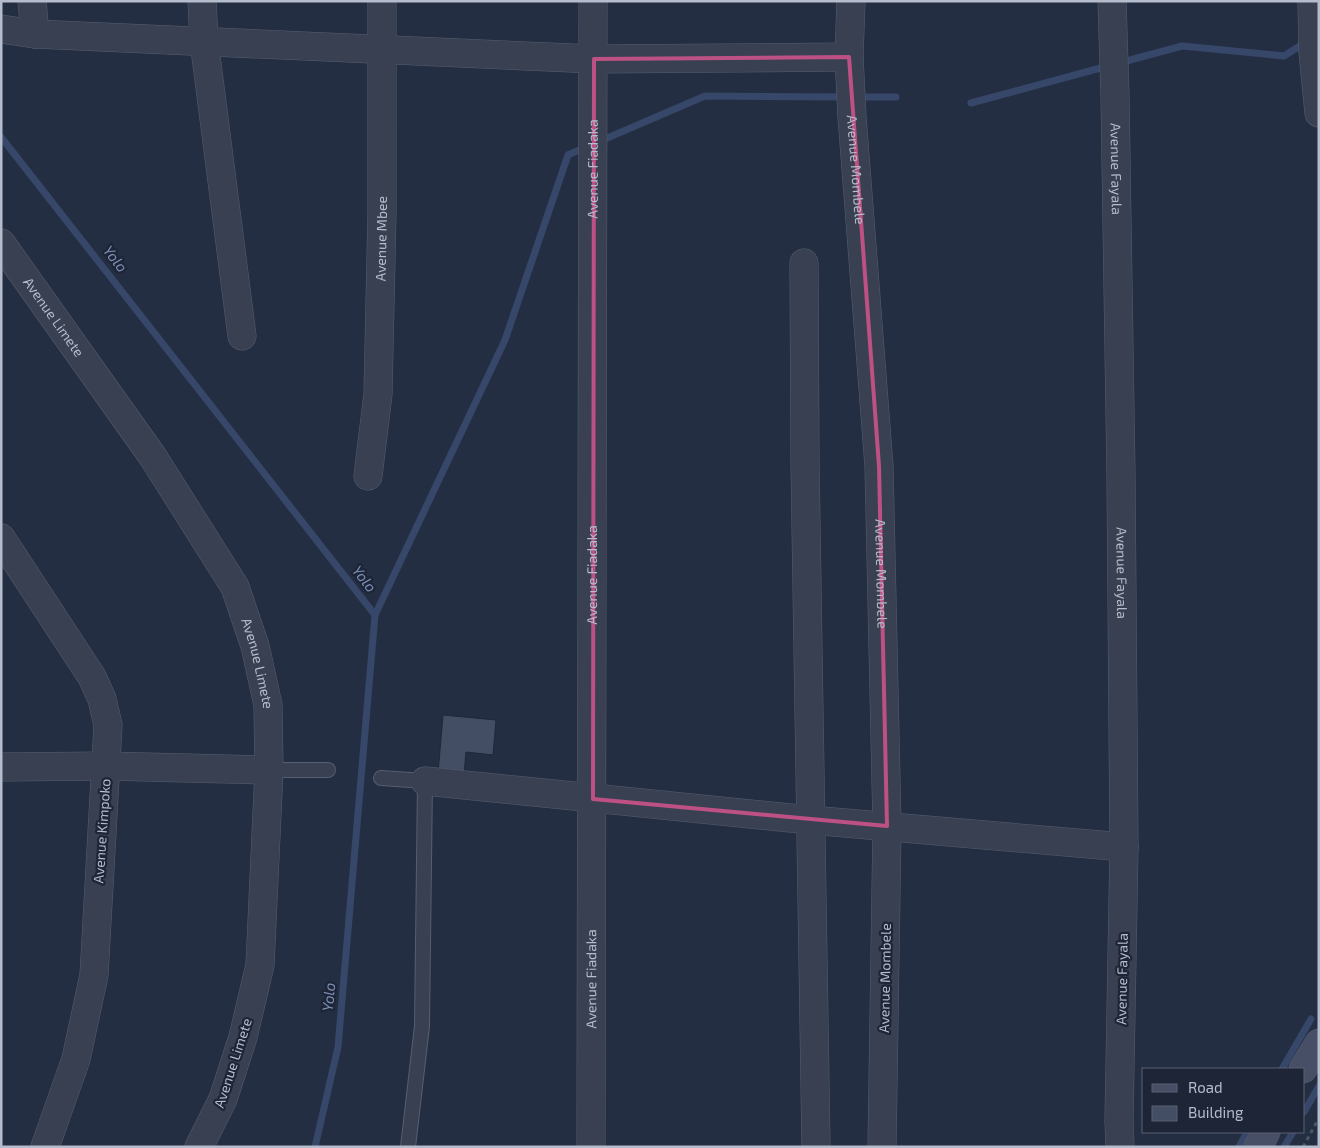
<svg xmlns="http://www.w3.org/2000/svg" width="1320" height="1148" font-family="'Exo 2',sans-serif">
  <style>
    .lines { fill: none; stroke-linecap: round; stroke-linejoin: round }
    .stream { stroke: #37476a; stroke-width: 7 }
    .building { fill: #434d64; stroke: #1f2739 }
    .lane-casing { stroke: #565e6f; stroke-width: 16 }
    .street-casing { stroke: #565e6f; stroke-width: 29 }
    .secondary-casing { stroke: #565e6f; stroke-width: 29 }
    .path { stroke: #445a60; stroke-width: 3; stroke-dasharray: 4 4; stroke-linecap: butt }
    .lane { stroke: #384052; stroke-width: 14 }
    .street { stroke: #384052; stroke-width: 28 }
    .secondary { stroke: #464f65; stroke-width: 28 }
    .marked { fill: none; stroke: #bd5183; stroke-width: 4; stroke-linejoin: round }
    .labels { text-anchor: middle; stroke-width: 4.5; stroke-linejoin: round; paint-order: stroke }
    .street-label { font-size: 14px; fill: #b5bccc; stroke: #1d2537 }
    .water-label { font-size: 15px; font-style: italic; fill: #7b8eb5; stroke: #1d2537 }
  </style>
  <rect width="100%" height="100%" fill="#242e42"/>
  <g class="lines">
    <g class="stream">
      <polyline points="1119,63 1182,46 1284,56 1306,42"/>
      <polyline points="856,97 896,97"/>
      <polyline points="971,103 1108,66"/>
      <polyline points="1,137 375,615 338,1047 315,1147"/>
      <polyline points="598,142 705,96 846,97"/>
      <polyline points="375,615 505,340 568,155 586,147"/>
      <polyline points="1282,1069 1311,1019"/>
      <polyline points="1304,1112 1319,1086"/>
      <polyline points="1239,1147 1247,1132"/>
      <polyline points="1284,1147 1293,1132"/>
    </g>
  </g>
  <polygon class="building" points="443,715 496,720 493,755 466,752 464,775 438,773"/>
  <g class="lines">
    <defs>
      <g id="lane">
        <polyline points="269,770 328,770"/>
        <polyline points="381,778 425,781 422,1026 408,1147"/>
      </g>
      <g id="street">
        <polyline points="32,1 35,34"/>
        <polyline points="202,1 204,41 242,336"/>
        <path id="s1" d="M851,1L849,57L852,117L879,466L887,826L882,1147"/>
        <path id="s2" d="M1112,1L1115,96L1121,475L1124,847L1119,1121L1120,1147"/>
        <polyline points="1312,1 1313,52 1319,113"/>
        <polyline points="1,29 35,34 594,59 849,57"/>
        <path id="s3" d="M1,243L153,457L235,587L255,646L268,705L269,770L260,965L243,1037L223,1099L199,1147"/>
        <polyline points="804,263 805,462 816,1147"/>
        <path id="s4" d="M368,476L378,394L382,213V1"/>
        <polyline points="1,538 92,677 102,699 108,725 94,975 76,1059 45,1147"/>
        <polyline points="1,767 106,766 269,770"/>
        <polyline points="425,781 810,820 1124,847"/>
        <path id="s5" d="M591,1147L593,1"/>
      </g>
      <g id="secondary">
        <polyline points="1303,1069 1319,1043"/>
        <polyline points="1258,1147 1266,1132"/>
      </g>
    </defs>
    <use href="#lane" class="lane-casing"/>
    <use href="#street" class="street-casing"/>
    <use href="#secondary" class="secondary-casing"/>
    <polyline class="path" points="1303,1147 1319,1118"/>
    <use href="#lane" class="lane"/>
    <use href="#street" class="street"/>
    <use href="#secondary" class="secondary"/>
  </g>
  <path class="marked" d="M849,57L879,466L887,826L593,799L594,59Z"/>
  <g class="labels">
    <g class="street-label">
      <text dy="5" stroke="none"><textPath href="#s5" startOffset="978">Avenue Fiadaka</textPath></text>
      <text dy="5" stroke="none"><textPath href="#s1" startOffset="169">Avenue Mombele</textPath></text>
      <text dy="5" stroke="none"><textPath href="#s2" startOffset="168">Avenue Fayala</textPath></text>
      <text dy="5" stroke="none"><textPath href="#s4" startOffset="238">Avenue Mbee</textPath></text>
      <text dy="5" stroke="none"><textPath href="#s3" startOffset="91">Avenue Limete</textPath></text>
      <text dy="5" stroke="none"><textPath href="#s1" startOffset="574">Avenue Mombele</textPath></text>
      <text dy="5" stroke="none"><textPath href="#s5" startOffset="572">Avenue Fiadaka</textPath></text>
      <text dy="5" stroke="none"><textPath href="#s2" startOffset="572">Avenue Fayala</textPath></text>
      <text dy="5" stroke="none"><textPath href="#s3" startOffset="496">Avenue Limete</textPath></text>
      <text transform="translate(102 831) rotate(-86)" y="5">Avenue Kimpoko</text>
      <text transform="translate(885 978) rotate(-89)" y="5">Avenue Mombele</text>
      <text dy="5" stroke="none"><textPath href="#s5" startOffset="168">Avenue Fiadaka</textPath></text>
      <text transform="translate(1122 979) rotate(-89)" y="5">Avenue Fayala</text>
      <text transform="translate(233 1063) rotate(-72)" y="5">Avenue Limete</text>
    </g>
    <g class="water-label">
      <text transform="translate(115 259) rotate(52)" y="5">Yolo</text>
      <text transform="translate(364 579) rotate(52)" y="5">Yolo</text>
      <text transform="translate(329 997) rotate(-85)" y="5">Yolo</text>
    </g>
  </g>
  <rect width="1320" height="1148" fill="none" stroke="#b5bccc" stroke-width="5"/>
  <rect x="1142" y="1068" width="162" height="65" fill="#1d2537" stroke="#5a6173"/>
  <rect x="1152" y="1084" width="25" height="8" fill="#464f65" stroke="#5a6173"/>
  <text x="1188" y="1093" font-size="15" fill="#b5bccc">Road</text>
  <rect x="1152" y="1106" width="25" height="15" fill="#434d64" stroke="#5a6173"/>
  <text x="1188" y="1118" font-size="15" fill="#b5bccc">Building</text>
</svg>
